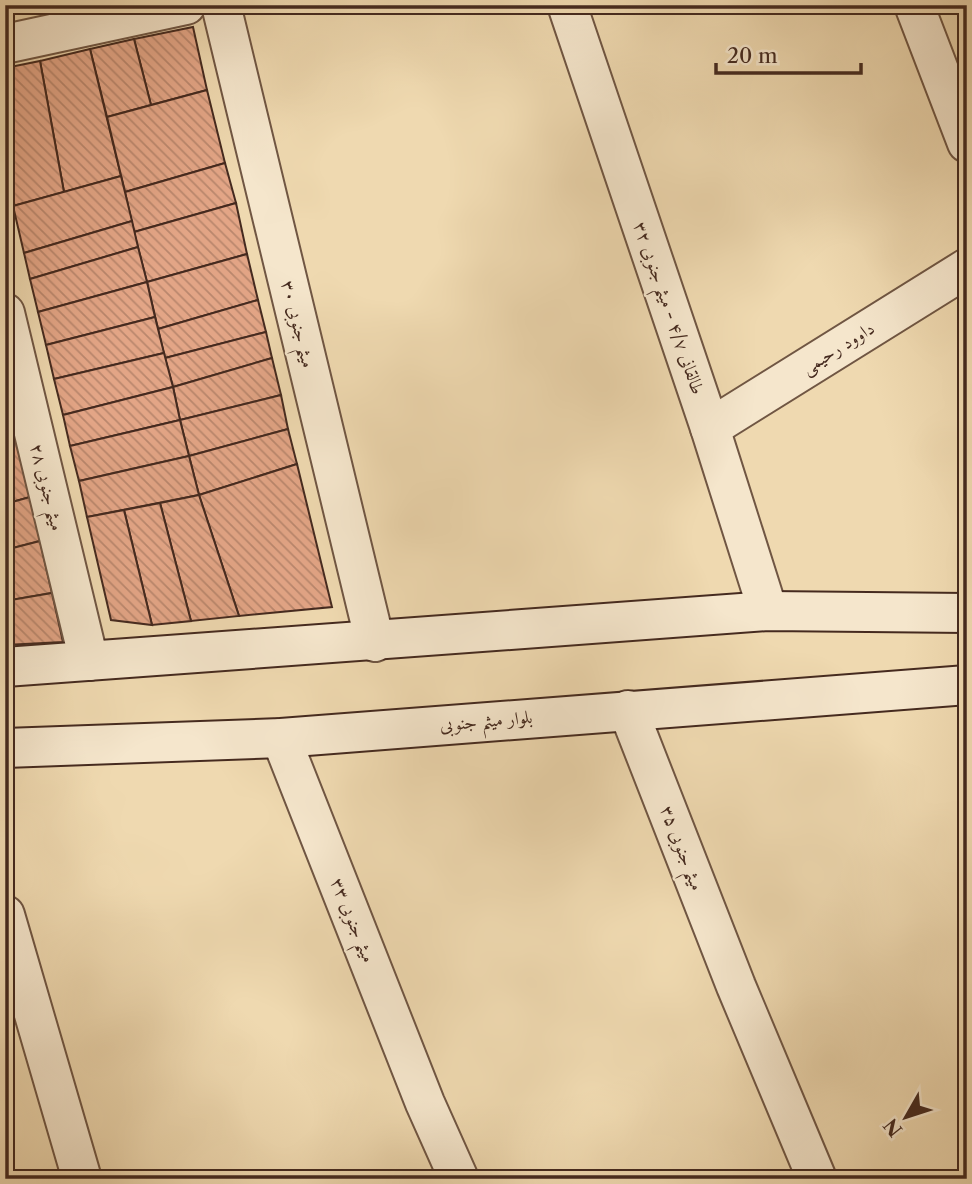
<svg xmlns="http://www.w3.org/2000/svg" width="972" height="1184" font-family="'Libre Caslon Text',Amiri,serif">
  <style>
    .building { fill: url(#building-back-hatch); stroke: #452a1f; stroke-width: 2 }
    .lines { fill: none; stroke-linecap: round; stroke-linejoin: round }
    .minor-casing { stroke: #705643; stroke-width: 42 }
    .secondary-casing { stroke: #452a1f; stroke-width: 42 }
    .minor { stroke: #f5e6cc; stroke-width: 38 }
    .secondary { stroke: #f5e6cc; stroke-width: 38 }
    .labels { text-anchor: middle; stroke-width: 5; stroke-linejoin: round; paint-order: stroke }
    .street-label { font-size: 18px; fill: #452a1f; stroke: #f5e6cc }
  </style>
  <defs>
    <pattern id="building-back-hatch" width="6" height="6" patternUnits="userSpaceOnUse" patternTransform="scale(1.75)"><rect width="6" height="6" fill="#e3a586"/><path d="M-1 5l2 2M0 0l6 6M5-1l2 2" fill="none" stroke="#ba876d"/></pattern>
  </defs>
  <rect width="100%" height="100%" fill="#efd9b0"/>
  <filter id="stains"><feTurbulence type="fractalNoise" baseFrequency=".00286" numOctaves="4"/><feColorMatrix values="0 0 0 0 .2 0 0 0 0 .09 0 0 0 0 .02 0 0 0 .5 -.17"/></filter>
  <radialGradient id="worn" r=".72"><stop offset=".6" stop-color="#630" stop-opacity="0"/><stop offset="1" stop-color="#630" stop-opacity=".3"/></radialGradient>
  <g class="building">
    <polygon points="8,5 48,5 48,6 9,12"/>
    <polygon points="193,27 207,90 151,105 134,39"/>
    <polygon points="134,39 151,105 107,117 90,49"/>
    <polygon points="90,49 121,176 64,192 40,61"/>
    <polygon points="40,61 64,192 13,206 5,175 5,68"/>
    <polygon points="207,90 225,163 125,192 107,117"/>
    <polygon points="225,163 236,203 134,232 125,192"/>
    <polygon points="121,176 132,221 24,253 13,206"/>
    <polygon points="236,203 247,254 147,282 134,232"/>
    <polygon points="132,221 138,247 30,279 24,253"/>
    <polygon points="138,247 147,282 38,312 30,279"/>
    <polygon points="247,254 258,300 158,329 147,282"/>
    <polygon points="147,282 155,317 46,345 38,312"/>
    <polygon points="258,300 266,332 165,358 158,329"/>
    <polygon points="155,317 164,353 54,379 46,345"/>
    <polygon points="266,332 272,358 173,387 165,358"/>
    <polygon points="164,353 173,387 63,415 54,379"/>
    <polygon points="272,358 281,395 180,420 173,387"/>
    <polygon points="173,387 180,420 70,446 63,415"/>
    <polygon points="281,395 288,429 189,456 180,420"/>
    <polygon points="6,396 15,438 5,441 5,397"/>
    <polygon points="180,420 189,456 79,481 70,446"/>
    <polygon points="288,429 297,464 199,495 189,456"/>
    <polygon points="15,438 30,497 5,504 5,441"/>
    <polygon points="189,456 199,495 87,517 79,481"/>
    <polygon points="297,464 332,607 239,616 199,495"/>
    <polygon points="199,495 239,616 191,621 160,503"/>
    <polygon points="30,497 40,541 5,550 5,504"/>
    <polygon points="160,503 191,621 152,625 124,510"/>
    <polygon points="124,510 152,625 111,620 87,517"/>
    <polygon points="40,541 52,593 5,601 5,550"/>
    <polygon points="52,593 63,642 5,645 5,601"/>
  </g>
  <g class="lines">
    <defs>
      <g id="minor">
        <polyline points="221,5 375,642"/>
        <polyline points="567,5 710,428 768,611"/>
        <polyline points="914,5 967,143"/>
        <polyline points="5,44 186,5"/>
        <polyline points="5,313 89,661"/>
        <polyline points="710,428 967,268"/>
        <polyline points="628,710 736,986 817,1179"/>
        <polyline points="281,738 425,1103 459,1179"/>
        <polyline points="5,915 82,1179"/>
      </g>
      <g id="secondary">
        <polyline points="5,667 768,611 967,613"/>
        <polyline points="5,748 281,738 967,685"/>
      </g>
    </defs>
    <use href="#minor" class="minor-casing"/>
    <use href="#secondary" class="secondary-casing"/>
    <use href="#minor" class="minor"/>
    <use href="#secondary" class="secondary"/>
  </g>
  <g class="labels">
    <g class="street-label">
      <text transform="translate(669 308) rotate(71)" y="6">طالقانی ۴/۷ - میثم جنوبی ۳۲</text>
      <text transform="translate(298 324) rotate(76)" y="6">میثم جنوبی ۳۰</text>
      <text transform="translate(838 348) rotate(-32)" y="6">داوود رحیمی</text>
      <text transform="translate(47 487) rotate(76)" y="6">میثم جنوبی ۲۸</text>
      <text transform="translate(486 721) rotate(-5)" y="6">بلوار میثم جنوبی</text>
      <text transform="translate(682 848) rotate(69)" y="6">میثم جنوبی ۳۵</text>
      <text transform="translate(353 920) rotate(68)" y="6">میثم جنوبی ۳۳</text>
    </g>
  </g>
  <rect width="972" height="1184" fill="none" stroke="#efd9b0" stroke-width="28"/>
  <rect x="7" y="7" width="958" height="1170" fill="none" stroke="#452a1f" stroke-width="3.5"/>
  <rect x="14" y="14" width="944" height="1156" fill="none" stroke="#452a1f" stroke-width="2"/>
  <g transform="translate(906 1117) rotate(231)" stroke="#f5e6cc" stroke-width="5" paint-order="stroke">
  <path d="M0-5L12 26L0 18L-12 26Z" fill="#452a1f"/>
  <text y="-10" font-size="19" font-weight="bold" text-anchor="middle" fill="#452a1f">N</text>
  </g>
  <path d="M716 63v10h145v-10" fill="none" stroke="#452a1f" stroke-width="3.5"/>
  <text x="727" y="63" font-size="21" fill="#452a1f" stroke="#f5e6cc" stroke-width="5" paint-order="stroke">20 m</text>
  <rect width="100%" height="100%" filter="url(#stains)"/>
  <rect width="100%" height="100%" fill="url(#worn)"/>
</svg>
